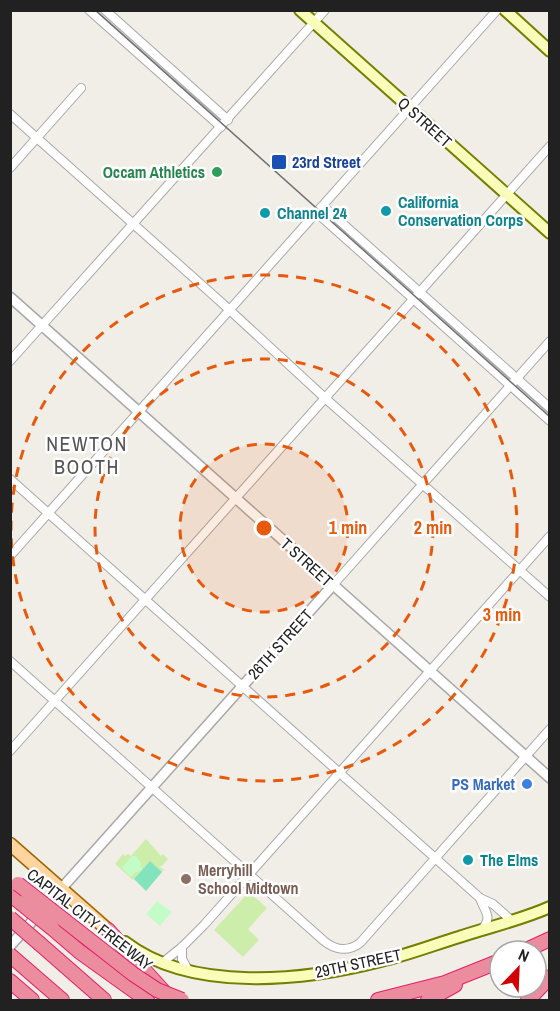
<svg xmlns="http://www.w3.org/2000/svg" width="560" height="1011" font-family="'Archivo Narrow',sans-serif">
  <style>
    .grass { fill: #cdedab }
    .park { fill: #c3fcc7 }
    .pitch { fill: #82e3bc }
    .lines { fill: none; stroke-linecap: round; stroke-linejoin: round }
    .minor-casing { stroke: #a8a8a8; stroke-width: 10 }
    .tertiary-casing { stroke: #a8a8a8; stroke-width: 12 }
    .secondary-casing { stroke: #747f00; stroke-width: 14 }
    .primary-casing { stroke: #9d6600; stroke-width: 15 }
    .motorway-casing { stroke: #e41f66; stroke-width: 16 }
    .minor { stroke: #fff; stroke-width: 8 }
    .tertiary { stroke: #fff; stroke-width: 9 }
    .secondary { stroke: #fafdba; stroke-width: 10 }
    .primary { stroke: #ffd49e; stroke-width: 12 }
    .motorway { stroke: #ec8c9f; stroke-width: 14 }
    .tram { stroke: #6f6f6f; stroke-width: 1.5 }
    .motorway-bridge-casing { stroke: #e41f66; stroke-width: 16; stroke-linecap: butt }
    .motorway-bridge { stroke: #ec8c9f; stroke-width: 14 }
    .ring { fill: none; stroke: #e8590c; stroke-width: 3; stroke-dasharray: 10 8 }
    .transit-dot { fill: #1a4fb4; stroke: #fff; stroke-width: 2 }
    .leisure-dot { fill: #2e9e5b; stroke: #fff; stroke-width: 2 }
    .culture-dot { fill: #0f9aa8; stroke: #fff; stroke-width: 2 }
    .shop-dot { fill: #3f7fe0; stroke: #fff; stroke-width: 2 }
    .education-dot { fill: #8d6e63; stroke: #fff; stroke-width: 2 }
    .labels { text-anchor: middle; stroke-width: 5; stroke-linejoin: round; paint-order: stroke }
    .street-label { font-size: 16px; fill: #212121; stroke: #fff }
    .transit-label { font-size: 16px; font-weight: bold; fill: #164399; stroke: #fff; text-anchor: start }
    .leisure-label { font-size: 16px; font-weight: bold; fill: #27864d; stroke: #fff; text-anchor: end }
    .culture-label { font-size: 16px; font-weight: bold; fill: #0d838f; stroke: #fff; text-anchor: start }
    .shop-label { font-size: 16px; font-weight: bold; fill: #366cbe; stroke: #fff; text-anchor: end }
    .education-label { font-size: 16px; font-weight: bold; fill: #785e54; stroke: #fff; text-anchor: start }
    .quarter-label { font-size: 20px; letter-spacing: 1.5px; fill: #545454; stroke: #fff }
    .centre { fill: #e8590c; stroke: #fff; stroke-width: 3 }
    .ring-label { font-size: 18px; text-anchor: middle; font-weight: bold; fill: #e8590c; stroke: #fff; stroke-width: 5; stroke-linejoin: round; paint-order: stroke }
  </style>
  <rect width="100%" height="100%" fill="#f1eee7"/>
  <g class="grass">
    <polygon points="146,839 161,856 163,854 168,859 162,866 159,866 164,870 162,872 150,861 133,880 115,864 123,854 125,856 128,854 131,856"/>
    <polygon points="249,892 267,908 248,929 259,940 243,957 214,930"/>
  </g>
  <g class="park">
    <polygon points="132,856 136,856 142,864 140,866 142,870 134,873 131,877 122,868"/>
    <polygon points="157,901 172,912 160,926 146,914"/>
  </g>
  <polygon class="pitch" points="150,861 162,872 146,891 134,879"/>
  <g class="lines">
    <defs>
      <g id="minor">
        <polyline points="89,10 221,127"/>
        <polyline points="105,10 228,120"/>
        <polyline points="10,114 222,303 325,398 550,597"/>
        <polyline points="10,168 81,88"/>
        <polyline points="323,206 550,408"/>
        <polyline points="317,213 550,421"/>
        <polyline points="10,361 325,10"/>
        <polyline points="10,479 480,898 493,904 511,920"/>
        <polyline points="10,556 497,10"/>
        <polyline points="333,585 550,341"/>
        <path d="M10,661L324,941C335,950 348,952 360,943L550,729"/>
        <polyline points="10,751 550,146"/>
        <path d="M480,898C484,911 494,917 481,930"/>
        <polyline points="182,947 182,959 188,970"/>
        <polyline points="162,963 182,947 204,925 550,536"/>
      </g>
      <g id="tertiary">
        <polyline points="10,297 550,778"/>
        <polyline points="10,946 333,585"/>
      </g>
      <g id="secondary">
        <polyline points="300,10 550,233"/>
        <polyline points="505,10 550,51"/>
        <path d="M125,942C191,993 304,981 381,961C407,955 433,945 459,937C489,927 521,920 550,907"/>
      </g>
      <polyline id="primary" points="10,844 108,930"/>
      <g id="motorway">
        <polyline points="10,894 21,903"/>
        <polyline points="52,928 80,952 147,1000"/>
        <polyline points="108,930 164,992"/>
        <polyline points="40,944 104,1000"/>
        <polyline points="524,951 550,939"/>
        <polyline points="10,955 62,1000"/>
        <polyline points="10,981 32,1000"/>
        <polyline points="378,1000 445,983 500,961"/>
        <polyline points="428,1000 455,985"/>
        <polyline points="528,1000 550,977"/>
      </g>
    </defs>
    <use href="#minor" class="minor-casing"/>
    <use href="#tertiary" class="tertiary-casing"/>
    <use href="#secondary" class="secondary-casing"/>
    <use href="#primary" class="primary-casing"/>
    <use href="#motorway" class="motorway-casing"/>
    <use href="#minor" class="minor"/>
    <use href="#tertiary" class="tertiary"/>
    <use href="#secondary" class="secondary"/>
    <use href="#primary" class="primary"/>
    <use href="#motorway" class="motorway"/>
    <polyline class="tram" points="95,10 550,417"/>
    <defs>
      <g id="motorway-bridge">
        <polyline points="18,884 133,974 157,990 182,1000"/>
        <polyline points="21,903 52,928"/>
        <polyline points="10,918 40,944"/>
      </g>
    </defs>
    <use href="#motorway-bridge" class="motorway-bridge-casing"/>
    <use href="#motorway-bridge" class="motorway-bridge"/>
  </g>
  <circle cx="264" cy="528" r="84" fill="#e8590c" fill-opacity=".12"/>
  <g class="ring">
    <circle cx="264" cy="528" r="84"/>
    <circle cx="264" cy="528" r="169"/>
    <circle cx="264" cy="528" r="253"/>
  </g>
  <rect class="transit-dot" x="271" y="154" width="16" height="16" rx="3"/>
  <circle class="leisure-dot" cx="217" cy="172" r="6"/>
  <g class="culture-dot">
    <circle cx="386" cy="211" r="6"/>
    <circle cx="265" cy="213" r="6"/>
    <circle cx="468" cy="860" r="6"/>
  </g>
  <circle class="shop-dot" cx="527" cy="784" r="6"/>
  <circle class="education-dot" cx="186" cy="879" r="6"/>
  <g class="labels">
    <g class="street-label">
      <text transform="translate(425 122) rotate(42)" y="6">Q STREET</text>
      <text transform="translate(307 562) rotate(42)" y="6">T STREET</text>
      <text transform="translate(280 644) rotate(-48)" y="6">26TH STREET</text>
      <text transform="translate(90 919) rotate(38)" y="6">CAPITAL CITY FREEWAY</text>
      <text transform="translate(358 963) rotate(-12)" y="6">29TH STREET</text>
    </g>
    <g class="transit-label">
      <text x="292" y="168">23rd Street</text>
    </g>
    <g class="leisure-label">
      <text x="205" y="178">Occam Athletics</text>
    </g>
    <g class="culture-label">
      <text x="398" y="208">California<tspan x="398" dy="18">Conservation Corps</tspan></text>
      <text x="277" y="219">Channel 24</text>
      <text x="480" y="866">The Elms</text>
    </g>
    <g class="shop-label">
      <text x="515" y="790">PS Market</text>
    </g>
    <g class="education-label">
      <text x="198" y="876">Merryhill<tspan x="198" dy="18">School Midtown</tspan></text>
    </g>
    <g class="quarter-label">
      <text x="87" y="451">NEWTON<tspan x="87" dy="23">BOOTH</tspan></text>
    </g>
  </g>
  <circle cx="264" cy="528" r="9" class="centre"/>
  <g class="ring-label">
    <text x="348" y="534">1 min</text>
    <text x="433" y="534">2 min</text>
    <text x="502" y="621">3 min</text>
  </g>
  <rect width="560" height="1011" fill="none" stroke="#212121" stroke-width="24"/>
  <g transform="translate(518 969) rotate(23)"><circle r="28" fill="#ffffff" stroke="#a6a6a6" stroke-width="1.5"/>
  <path d="M0-4.5L10 22L0 15L-10 22Z" fill="#d10004"/>
  <text y="-9" font-size="16" font-weight="bold" text-anchor="middle" fill="#212121">N</text>
  </g>
</svg>
